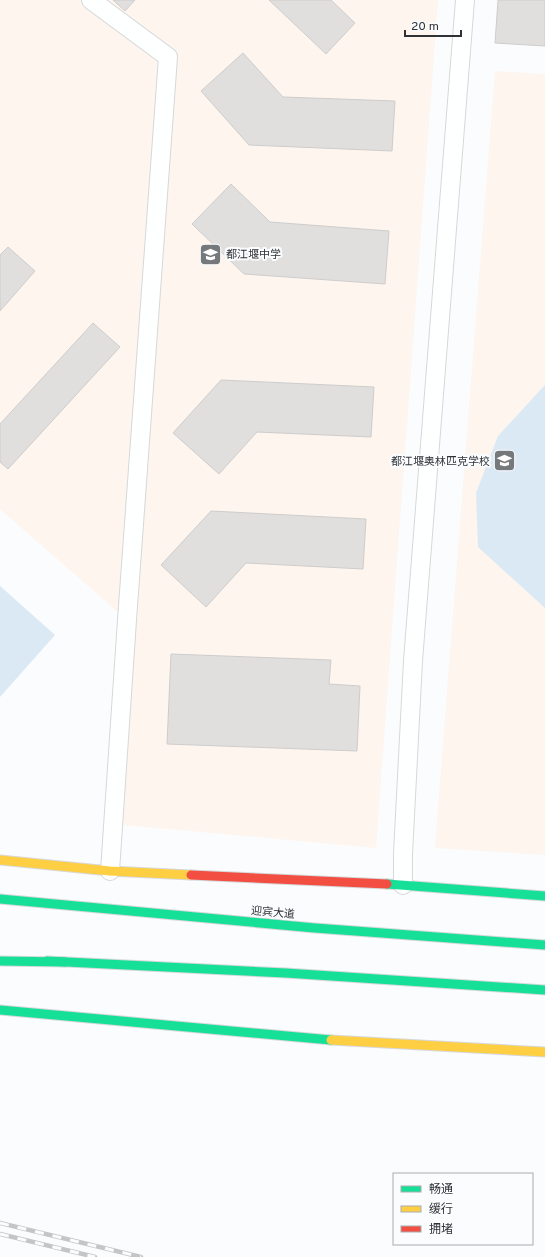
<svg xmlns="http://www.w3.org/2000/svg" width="545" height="1257" font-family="Overpass,'Noto Sans SC',sans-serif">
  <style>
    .education { fill: #fdf5ee }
    .green { fill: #dbe9f5 }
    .building { fill: #e1dfde; stroke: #cecdcc }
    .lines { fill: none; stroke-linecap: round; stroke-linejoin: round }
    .street-casing { stroke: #d6d8da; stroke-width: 20 }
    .fast-casing { stroke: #d6d8da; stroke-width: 11 }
    .slow-casing { stroke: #d6d8da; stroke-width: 11 }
    .jam-casing { stroke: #d6d8da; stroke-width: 11 }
    .street { stroke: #feffff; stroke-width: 18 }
    .fast { stroke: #16e098; stroke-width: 9 }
    .slow { stroke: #ffcf43; stroke-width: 9 }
    .jam { stroke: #f24e42; stroke-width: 9 }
    .rail-casing { stroke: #c5c5c5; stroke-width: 4.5 }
    .rail { stroke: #fafcfe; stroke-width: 3; stroke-dasharray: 9; stroke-linecap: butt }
    .labels { text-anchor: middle; stroke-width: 4; stroke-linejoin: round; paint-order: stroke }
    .poi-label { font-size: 11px; fill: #2f3336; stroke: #fafcfe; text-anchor: start }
    .street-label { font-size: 11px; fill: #2f3336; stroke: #fafcfe }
  </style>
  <rect width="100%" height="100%" fill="#fbfcfd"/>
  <g class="education">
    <polygon points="0,0 438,0 376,848 113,824 127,620 0,509"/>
    <polygon points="495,71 545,74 545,855 435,848"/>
  </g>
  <g class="green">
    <polygon points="545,385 545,608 478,547 476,493 498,436"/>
    <polygon points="0,586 55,635 0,697"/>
  </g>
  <g class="building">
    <polygon points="113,0 135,0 125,11"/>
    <polygon points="269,0 331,0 355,23 326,54"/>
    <polygon points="498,0 545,0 545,46 495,43"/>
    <polygon points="243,53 283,97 395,101 392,151 249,145 201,91"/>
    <polygon points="231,184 270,222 389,231 385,284 244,274 192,224"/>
    <polygon points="8,247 35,271 0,311 0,255"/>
    <polygon points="93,323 120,347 8,469 0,462 0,424"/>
    <polygon points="221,380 374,387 371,437 257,432 219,474 173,433"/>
    <polygon points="211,511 366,519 363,569 246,563 206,607 161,565"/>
    <polygon points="171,654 331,660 329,684 360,686 357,751 167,744"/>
  </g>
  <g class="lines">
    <defs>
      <g id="street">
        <polyline points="91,0 168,57 127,620 110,871"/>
        <polyline points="403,885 403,854 413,661 465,0"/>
      </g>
      <g id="fast">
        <polyline points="387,884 545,896"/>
        <polyline points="0,899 315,928 545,945"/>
        <polyline points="0,961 65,962"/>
        <polyline points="47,961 286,973 545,990"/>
        <polyline points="0,1010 331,1040"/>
      </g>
      <g id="slow">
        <polyline points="0,860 110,871 191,875"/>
        <polyline points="331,1040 545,1052"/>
      </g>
      <polyline id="jam" points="191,875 387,884"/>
    </defs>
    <use href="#street" class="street-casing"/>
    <use href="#fast" class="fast-casing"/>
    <use href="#slow" class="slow-casing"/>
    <use href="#jam" class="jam-casing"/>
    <use href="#street" class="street"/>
    <use href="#fast" class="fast"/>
    <use href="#slow" class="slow"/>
    <use href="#jam" class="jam"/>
    <defs>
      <g id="rail">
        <polyline points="0,1223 141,1257"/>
        <polyline points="0,1234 95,1257"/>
      </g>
    </defs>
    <use href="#rail" class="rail-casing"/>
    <use href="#rail" class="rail"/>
  </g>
  <defs>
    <symbol id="school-square" viewBox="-11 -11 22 22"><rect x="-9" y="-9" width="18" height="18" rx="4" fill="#76797c" stroke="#fafcfe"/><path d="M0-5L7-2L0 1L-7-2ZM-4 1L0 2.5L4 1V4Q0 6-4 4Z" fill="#fff"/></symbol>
    <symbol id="university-square" viewBox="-11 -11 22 22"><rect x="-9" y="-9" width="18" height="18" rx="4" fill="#76797c" stroke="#fafcfe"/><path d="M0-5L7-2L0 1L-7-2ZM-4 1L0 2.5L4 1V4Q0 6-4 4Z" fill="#fff"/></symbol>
  </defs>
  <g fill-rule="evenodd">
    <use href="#school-square" x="198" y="242" width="25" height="25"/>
    <use href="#university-square" x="492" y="448" width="25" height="25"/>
  </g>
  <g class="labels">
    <g class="poi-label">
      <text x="226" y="258">都江堰中学</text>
      <text x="490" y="465" text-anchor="end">都江堰奥林匹克学校</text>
    </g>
    <g class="street-label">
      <text transform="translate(273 912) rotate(5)" y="4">迎宾大道</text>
    </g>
  </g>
  <rect x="393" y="1173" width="140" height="72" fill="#fafcfe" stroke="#a9acae"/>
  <rect x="401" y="1186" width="20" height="6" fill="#16e098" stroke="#a9acae"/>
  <text x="429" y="1193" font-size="12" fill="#2f3336">畅通</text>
  <rect x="401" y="1206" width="20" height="6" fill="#ffcf43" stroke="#a9acae"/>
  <text x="429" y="1213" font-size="12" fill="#2f3336">缓行</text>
  <rect x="401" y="1226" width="20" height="6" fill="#f24e42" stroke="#a9acae"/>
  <text x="429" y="1233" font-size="12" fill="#2f3336">拥堵</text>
  <path d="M405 30v6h56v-6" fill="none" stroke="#2f3336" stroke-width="2"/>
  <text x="411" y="30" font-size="12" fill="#2f3336" stroke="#fafcfe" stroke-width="3" paint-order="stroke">20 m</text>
</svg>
